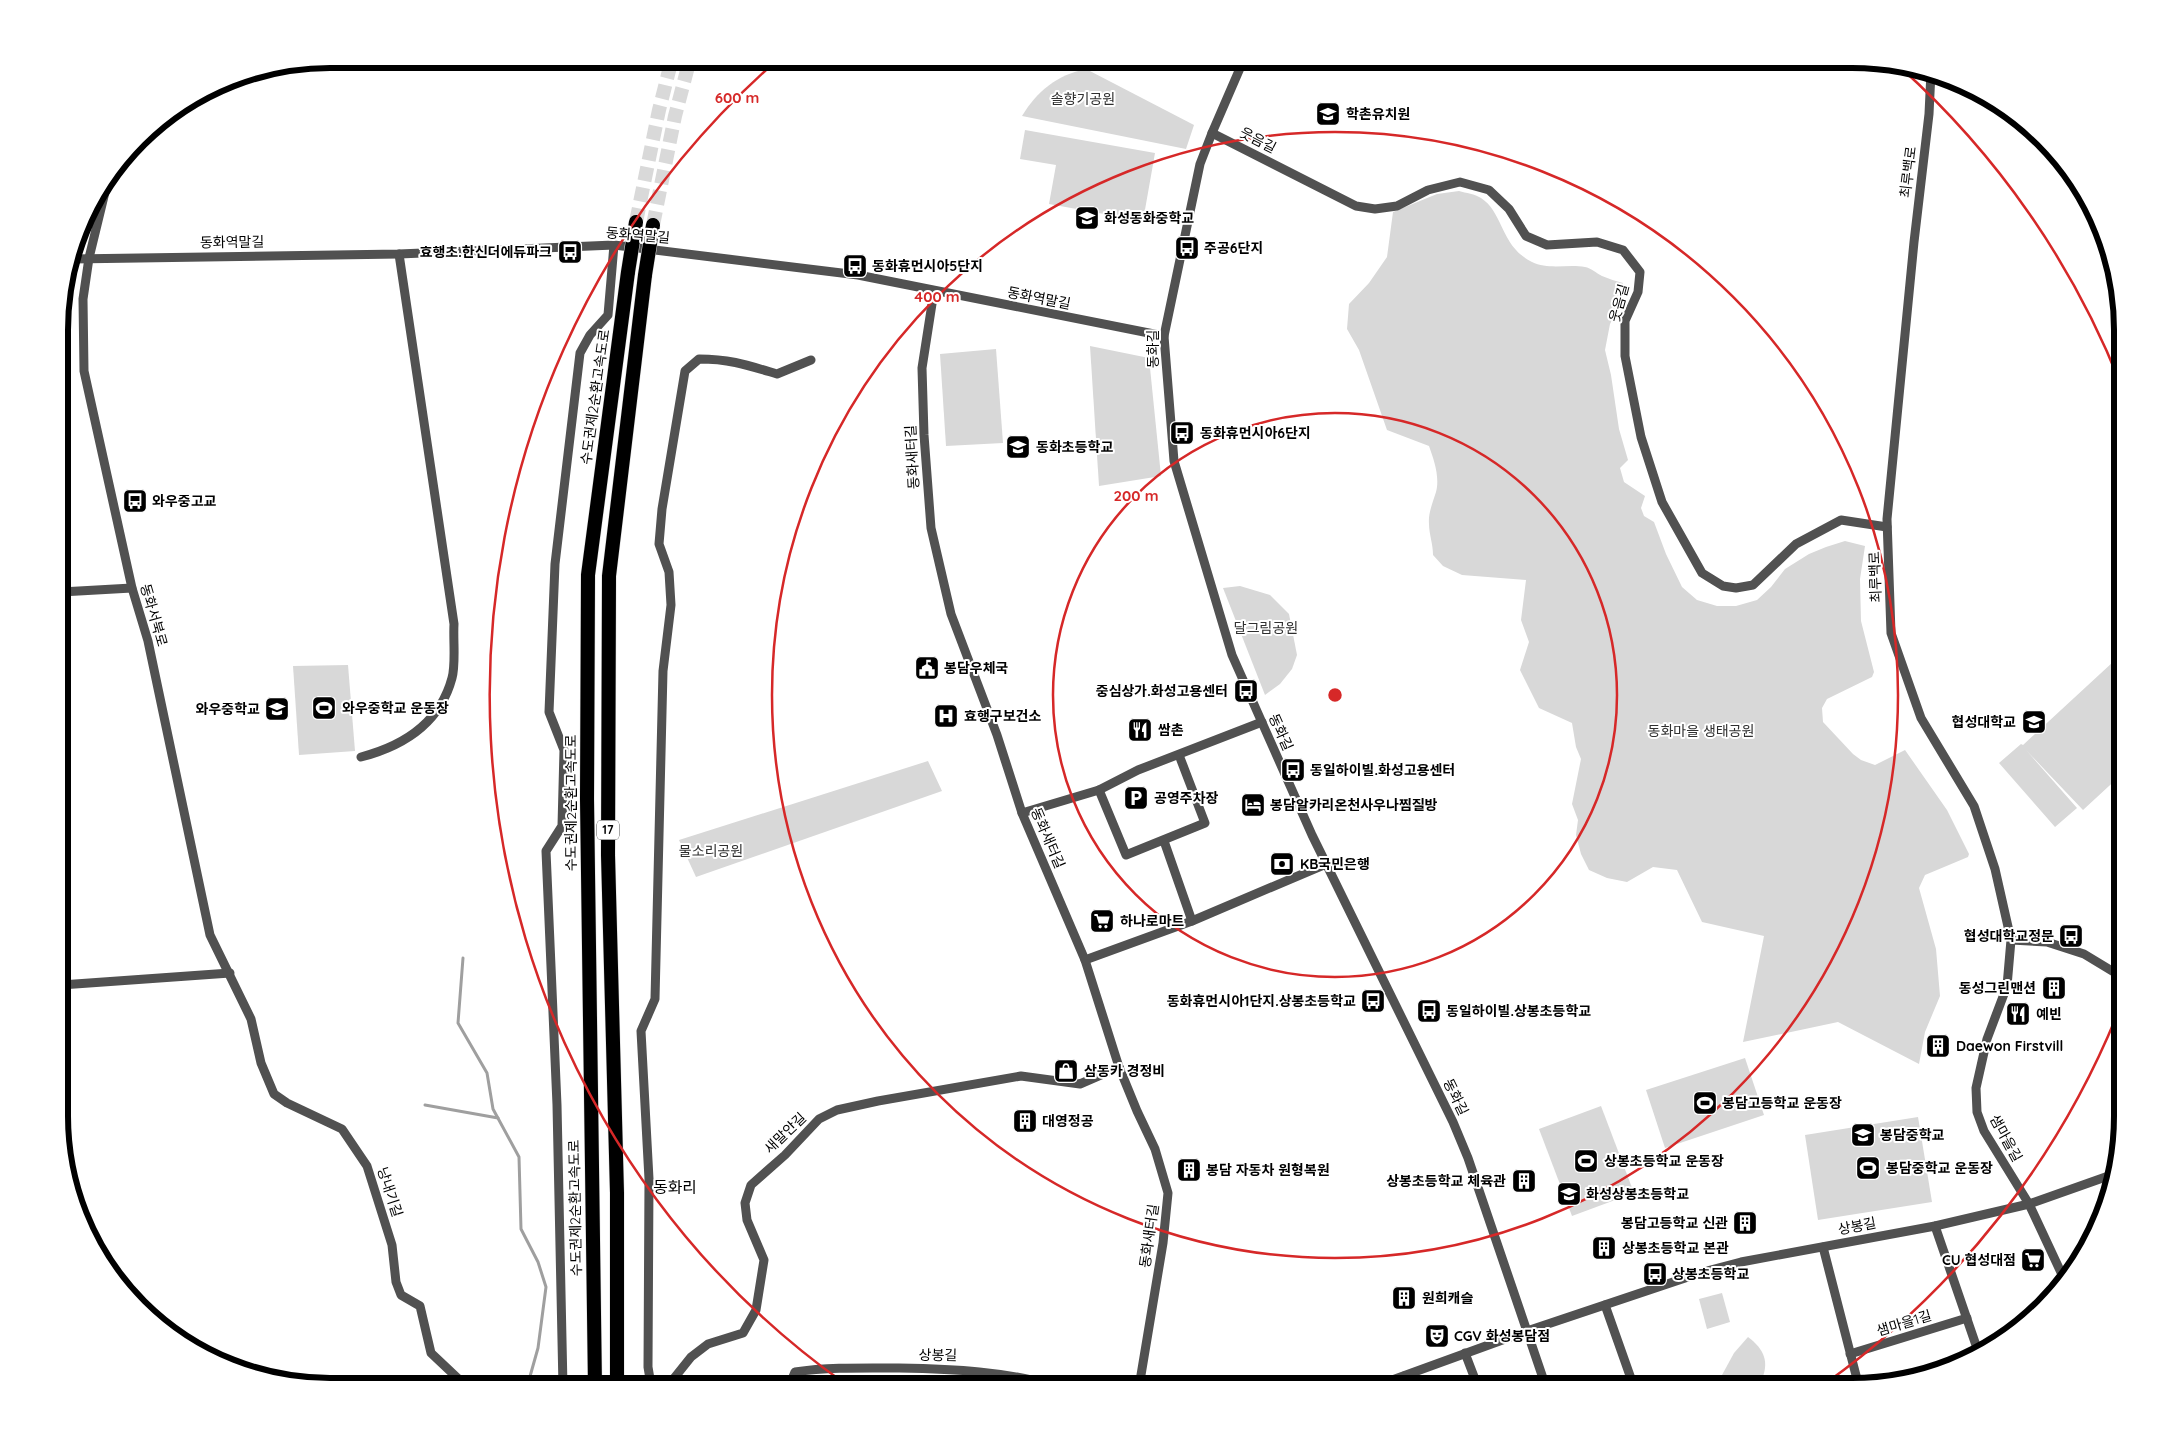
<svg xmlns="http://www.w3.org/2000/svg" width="2181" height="1446" font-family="Quicksand,'Noto Sans KR',sans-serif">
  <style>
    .green { fill: #d8d8d8 }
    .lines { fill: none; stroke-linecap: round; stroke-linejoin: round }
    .stream { stroke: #9f9f9f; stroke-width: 3 }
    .highway-tunnel { stroke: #d9d9d9; stroke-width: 14; stroke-dasharray: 14 7; stroke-linecap: butt }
    .highway-casing { stroke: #dbdbdb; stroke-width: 15 }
    .minor { stroke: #515151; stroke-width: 9 }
    .highway { stroke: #000; stroke-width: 14 }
    .highway-bridge-casing { stroke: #dbdbdb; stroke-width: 15; stroke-linecap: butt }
    .highway-bridge { stroke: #000; stroke-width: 14 }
    .ring { fill: none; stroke: #d62828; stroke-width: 2.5 }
    .labels { text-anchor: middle; stroke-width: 4; stroke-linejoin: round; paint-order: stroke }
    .shield { fill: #fff; stroke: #4c4c4c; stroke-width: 1 }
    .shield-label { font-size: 12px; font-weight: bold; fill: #000 }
    .park-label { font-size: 14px; fill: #2f2f2f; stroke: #fff }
    .poi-label { font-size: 14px; font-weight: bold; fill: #000; stroke: #fff; text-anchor: start }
    .street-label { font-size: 14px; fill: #000; stroke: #fff }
    .quarter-label { font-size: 16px; fill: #000; stroke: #fff }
    .rim { fill: none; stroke: #000; stroke-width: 6 }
    .centre { fill: #d62828; stroke: #fff; stroke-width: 2.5 }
    .ring-label { font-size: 15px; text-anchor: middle; font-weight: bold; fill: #d62828; stroke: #fff; stroke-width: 4; stroke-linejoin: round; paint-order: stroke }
  </style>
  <rect width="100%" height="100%" fill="#fff"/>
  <g class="green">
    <path d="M1086,69L1194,125L1186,149L1022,116C1037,91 1057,75 1086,69Z"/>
    <polygon points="1025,130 1155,153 1143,221 1049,204 1056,165 1020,159"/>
    <path d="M1459,191C1466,193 1475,194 1481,198C1504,213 1500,246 1532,262C1548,270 1568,264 1585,267C1591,268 1596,273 1602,276C1609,279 1616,281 1623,283L1622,300L1610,324L1605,350L1611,375L1619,429L1628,460L1620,468L1624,482L1645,496L1641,508L1644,516L1654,522L1666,554L1682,587L1697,600L1717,606H1736L1757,600L1771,587L1785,569L1809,554L1826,547L1845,541L1865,546L1860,579L1861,621L1874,672L1872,677L1827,699L1822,708L1823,722L1853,754L1861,760L1875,765L1905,750L1947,810L1969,854L1968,857L1925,875L1919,888L1936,949L1940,996L1925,1032L1919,1064L1838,1022L1743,1042L1764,936L1702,922L1677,870L1653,867L1627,882L1607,878L1589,870L1581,854L1576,835L1578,820L1572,804L1581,759L1576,747L1572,723L1539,708L1520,670L1529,642L1521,620L1526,580L1462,575L1443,566L1433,555C1433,544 1429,534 1429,524C1428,513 1433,502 1436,492C1440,477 1434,460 1429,446L1387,430L1359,350L1347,329L1349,304L1369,283L1387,257L1393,212L1437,194Z"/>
    <polygon points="1090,346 1149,358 1161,476 1099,486"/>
    <polygon points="996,349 1003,443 946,446 940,354"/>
    <polygon points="1240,586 1270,595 1289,614 1297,655 1292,669 1280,684 1265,695 1223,588"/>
    <polygon points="2113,662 2122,671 2122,774 2083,810 2026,750 2077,808 2055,827 1999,763 2021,744 2023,745"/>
    <polygon points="348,665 355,751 299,755 293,666"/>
    <polygon points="928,761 942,791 696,877 679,840"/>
    <polygon points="1745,1058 1764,1115 1665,1148 1646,1090"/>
    <polygon points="1601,1106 1634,1193 1572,1216 1539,1129"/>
    <polygon points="1918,1117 1932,1202 1818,1220 1805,1135"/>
    <polygon points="1722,1293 1730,1322 1707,1329 1699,1299"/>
    <path d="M1748,1337C1764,1349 1770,1362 1761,1381C1745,1385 1735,1383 1722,1375L1734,1353Z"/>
  </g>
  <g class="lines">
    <g class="stream">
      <polyline points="463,958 458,1023 487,1073 493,1109 519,1157 521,1229 538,1262 546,1287 538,1348 527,1387"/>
      <polyline points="425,1105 498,1118"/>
    </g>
    <g class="highway-tunnel">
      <polyline points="636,222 659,110 672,59"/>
      <polyline points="653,225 675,116 690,59"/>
    </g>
    <defs>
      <g id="highway">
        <polyline points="595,1387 587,799 588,575 628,272"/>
        <polyline points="617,1387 617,1193 608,855 609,576 645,275"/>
      </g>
    </defs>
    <use href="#highway" class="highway-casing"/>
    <g class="minor">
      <polyline points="1244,59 1212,133 1200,164 1164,336 1174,461 1232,655 1312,835 1453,1122 1468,1158 1546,1387"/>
      <polyline points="1931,72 1929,114 1914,242 1887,519 1891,633 1921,718 1974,806 1995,869 2011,940 2007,986 1987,1039 1976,1088 1977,1112 1984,1131 2029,1204 2065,1281"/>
      <polyline points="1212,133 1356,206 1375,209 1397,206 1428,190 1460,182 1489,190 1509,209 1526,236 1547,245 1597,242 1623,250 1640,272 1638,292 1625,321 1625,356 1641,437 1662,502 1702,573 1723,586 1736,588 1753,585 1796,544 1841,520 1887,527"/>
      <polyline points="107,184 89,258 83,299 84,371 132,588 148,641 210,935 251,1019 261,1063 274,1094 287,1103 342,1129 367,1166 392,1245 396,1282 401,1295 420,1306 431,1353 467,1387"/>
      <polyline points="72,259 399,254 614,245 858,275 1164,336"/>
      <polyline points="934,291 922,368 924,435 931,528 951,614 997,735 1022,813 1085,960 1119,1067 1137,1111 1155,1149 1168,1193 1163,1243 1139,1387"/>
      <polyline points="61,592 132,588"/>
      <path d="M361,757C403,746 440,723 452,678C456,664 453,640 454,624L399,254"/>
      <polyline points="1099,790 1126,855 1205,823 1179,755"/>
      <polyline points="1022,813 1099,790 1138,770 1262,722"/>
      <polyline points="1164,841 1192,921"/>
      <polyline points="2011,940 2047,942 2084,954 2122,977"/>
      <polyline points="1085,960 1192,921 1326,864"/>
      <polyline points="61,985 230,973"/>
      <polyline points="1935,1226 1979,1354"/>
      <polyline points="1823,1247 1859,1387"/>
      <polyline points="1605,1305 1634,1387"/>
      <polyline points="162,1320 165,1330"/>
      <polyline points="1465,1353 1478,1387"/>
      <polyline points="1850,1354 1967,1318"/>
      <polyline points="1404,1376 1408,1387"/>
      <path d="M651,1385L648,1367L649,1179L641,1031L655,999L663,671L671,605L669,572L659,544L662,509L685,371L699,359C730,359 747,365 777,374L811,360"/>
      <polyline points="563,1387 557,1105 546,851 562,826 564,750 549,712 555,564 580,353 590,335 608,315 614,245"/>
      <polyline points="667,1387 691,1357 708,1344 743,1333 756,1310 764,1260 747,1220 745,1203 751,1185 785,1155 819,1119 837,1110 878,1101 1021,1076 1080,1084 1119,1067"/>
      <path d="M789,1387L795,1372C829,1367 864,1368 899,1368C953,1369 1006,1371 1058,1387"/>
      <polyline points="1373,1387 1527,1331 1703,1272 1741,1262 1935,1226 2029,1204 2114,1174"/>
    </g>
    <use href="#highway" class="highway"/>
    <defs>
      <g id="highway-bridge">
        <polyline points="628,272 636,222"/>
        <polyline points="645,275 653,225"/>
      </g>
    </defs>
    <use href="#highway-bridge" class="highway-bridge-casing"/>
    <use href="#highway-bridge" class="highway-bridge"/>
  </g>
  <g class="ring">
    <circle cx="1335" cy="695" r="282"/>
    <circle cx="1335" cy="695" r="563"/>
    <path d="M2121 1005A845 845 0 0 1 1826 1383M844 1383A845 845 0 0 1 775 62M1900 67A845 845 0 0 1 2121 385"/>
  </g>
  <defs>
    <symbol id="school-square" viewBox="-11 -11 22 22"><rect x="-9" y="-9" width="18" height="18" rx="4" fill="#000" stroke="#fff"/><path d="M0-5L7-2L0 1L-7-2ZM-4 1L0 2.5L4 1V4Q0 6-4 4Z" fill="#fff"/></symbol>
    <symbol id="bus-square" viewBox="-11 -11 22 22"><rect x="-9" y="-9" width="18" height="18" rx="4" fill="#000" stroke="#fff"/><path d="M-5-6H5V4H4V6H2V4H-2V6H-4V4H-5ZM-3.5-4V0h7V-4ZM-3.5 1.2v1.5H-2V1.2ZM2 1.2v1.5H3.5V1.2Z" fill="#fff"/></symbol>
    <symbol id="civic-square" viewBox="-11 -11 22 22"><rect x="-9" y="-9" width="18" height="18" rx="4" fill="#000" stroke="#fff"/><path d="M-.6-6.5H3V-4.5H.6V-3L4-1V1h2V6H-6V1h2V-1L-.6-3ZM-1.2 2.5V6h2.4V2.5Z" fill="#fff"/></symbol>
    <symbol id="stadium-square" viewBox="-11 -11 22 22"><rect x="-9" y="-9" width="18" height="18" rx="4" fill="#000" stroke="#fff"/><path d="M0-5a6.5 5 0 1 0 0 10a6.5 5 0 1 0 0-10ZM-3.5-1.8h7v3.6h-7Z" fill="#fff"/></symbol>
    <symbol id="hospital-square" viewBox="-11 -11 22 22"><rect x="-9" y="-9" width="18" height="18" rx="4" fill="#000" stroke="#fff"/><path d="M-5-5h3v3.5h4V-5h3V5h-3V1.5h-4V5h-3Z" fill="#fff"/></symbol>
    <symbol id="university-square" viewBox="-11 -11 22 22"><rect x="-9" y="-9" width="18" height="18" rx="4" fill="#000" stroke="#fff"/><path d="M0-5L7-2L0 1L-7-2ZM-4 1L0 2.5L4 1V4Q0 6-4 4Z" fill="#fff"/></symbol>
    <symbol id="restaurant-square" viewBox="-11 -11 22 22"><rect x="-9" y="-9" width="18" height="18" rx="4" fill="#000" stroke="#fff"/><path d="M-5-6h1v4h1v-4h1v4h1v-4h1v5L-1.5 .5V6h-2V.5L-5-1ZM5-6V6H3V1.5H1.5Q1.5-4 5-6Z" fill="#fff"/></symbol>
    <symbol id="parking-square" viewBox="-11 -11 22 22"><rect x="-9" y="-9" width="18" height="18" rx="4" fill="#000" stroke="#fff"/><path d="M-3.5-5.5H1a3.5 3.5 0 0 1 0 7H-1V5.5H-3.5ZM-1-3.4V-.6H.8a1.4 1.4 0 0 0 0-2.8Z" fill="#fff"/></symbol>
    <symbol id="hotel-square" viewBox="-11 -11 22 22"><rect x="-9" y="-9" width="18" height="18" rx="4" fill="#000" stroke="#fff"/><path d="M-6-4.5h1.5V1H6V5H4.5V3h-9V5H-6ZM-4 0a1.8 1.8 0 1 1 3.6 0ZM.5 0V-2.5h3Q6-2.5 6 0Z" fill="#fff"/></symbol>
    <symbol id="bank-square" viewBox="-11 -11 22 22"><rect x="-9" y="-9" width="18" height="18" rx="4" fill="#000" stroke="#fff"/><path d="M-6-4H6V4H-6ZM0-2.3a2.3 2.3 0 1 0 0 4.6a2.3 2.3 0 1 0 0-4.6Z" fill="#fff"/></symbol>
    <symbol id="supermarket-square" viewBox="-11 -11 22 22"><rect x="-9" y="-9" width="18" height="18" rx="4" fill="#000" stroke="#fff"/><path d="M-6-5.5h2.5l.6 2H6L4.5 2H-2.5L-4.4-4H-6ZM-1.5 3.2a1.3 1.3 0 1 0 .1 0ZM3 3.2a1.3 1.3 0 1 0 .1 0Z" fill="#fff"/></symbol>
    <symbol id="building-square" viewBox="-11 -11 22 22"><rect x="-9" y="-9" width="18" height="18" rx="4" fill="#000" stroke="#fff"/><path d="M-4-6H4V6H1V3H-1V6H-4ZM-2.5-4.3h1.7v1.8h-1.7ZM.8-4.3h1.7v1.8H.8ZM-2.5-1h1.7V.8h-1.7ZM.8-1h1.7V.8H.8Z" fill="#fff"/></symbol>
    <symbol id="shop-square" viewBox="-11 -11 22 22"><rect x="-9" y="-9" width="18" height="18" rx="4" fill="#000" stroke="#fff"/><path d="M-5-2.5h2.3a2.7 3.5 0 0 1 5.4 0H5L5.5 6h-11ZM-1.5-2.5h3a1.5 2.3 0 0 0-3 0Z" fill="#fff"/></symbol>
    <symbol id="theatre-square" viewBox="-11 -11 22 22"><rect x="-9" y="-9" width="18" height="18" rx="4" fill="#000" stroke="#fff"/><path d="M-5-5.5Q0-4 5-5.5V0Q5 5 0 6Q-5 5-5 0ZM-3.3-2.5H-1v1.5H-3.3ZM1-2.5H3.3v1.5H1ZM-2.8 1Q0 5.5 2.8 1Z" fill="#fff"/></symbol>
  </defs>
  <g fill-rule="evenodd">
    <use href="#school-square" x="1314" y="100" width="28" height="28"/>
    <use href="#school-square" x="1073" y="204" width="28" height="28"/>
    <use href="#bus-square" x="1173" y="234" width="28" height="28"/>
    <use href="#bus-square" x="556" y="238" width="28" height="28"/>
    <use href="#bus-square" x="841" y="252" width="28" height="28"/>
    <use href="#bus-square" x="1168" y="419" width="28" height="28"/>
    <use href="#school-square" x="1004" y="433" width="28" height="28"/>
    <use href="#bus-square" x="121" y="487" width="28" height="28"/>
    <use href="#civic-square" x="913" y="654" width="28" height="28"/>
    <use href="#bus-square" x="1232" y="677" width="28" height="28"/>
    <use href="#stadium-square" x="310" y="694" width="28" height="28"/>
    <use href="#school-square" x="263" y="695" width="28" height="28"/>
    <use href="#hospital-square" x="932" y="702" width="28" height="28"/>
    <use href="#university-square" x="2020" y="708" width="28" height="28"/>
    <use href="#restaurant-square" x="1126" y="716" width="28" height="28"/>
    <use href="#bus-square" x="1279" y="756" width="28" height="28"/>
    <use href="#parking-square" x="1122" y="784" width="28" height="28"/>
    <use href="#hotel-square" x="1239" y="791" width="28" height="28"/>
    <use href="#bank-square" x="1268" y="850" width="28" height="28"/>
    <use href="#supermarket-square" x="1088" y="907" width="28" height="28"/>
    <use href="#bus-square" x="2057" y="922" width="28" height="28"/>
    <use href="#building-square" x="2040" y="974" width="28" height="28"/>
    <use href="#bus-square" x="1359" y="987" width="28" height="28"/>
    <use href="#bus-square" x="1415" y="997" width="28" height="28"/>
    <use href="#restaurant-square" x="2004" y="1000" width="28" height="28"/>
    <use href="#building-square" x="1924" y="1032" width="28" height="28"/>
    <use href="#shop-square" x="1052" y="1057" width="28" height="28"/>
    <use href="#stadium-square" x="1691" y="1089" width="28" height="28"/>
    <use href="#building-square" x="1011" y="1107" width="28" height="28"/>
    <use href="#school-square" x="1849" y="1121" width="28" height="28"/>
    <use href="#stadium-square" x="1572" y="1147" width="28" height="28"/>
    <use href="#stadium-square" x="1854" y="1154" width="28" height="28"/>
    <use href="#building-square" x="1175" y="1156" width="28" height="28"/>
    <use href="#building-square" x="1510" y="1167" width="28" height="28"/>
    <use href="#school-square" x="1555" y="1180" width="28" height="28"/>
    <use href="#building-square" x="1731" y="1209" width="28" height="28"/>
    <use href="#building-square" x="1590" y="1234" width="28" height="28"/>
    <use href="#supermarket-square" x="2019" y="1246" width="28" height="28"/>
    <use href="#bus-square" x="1641" y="1260" width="28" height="28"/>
    <use href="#building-square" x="1390" y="1284" width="28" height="28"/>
    <use href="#theatre-square" x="1423" y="1322" width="28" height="28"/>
  </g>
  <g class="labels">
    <rect class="shield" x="597" y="820.5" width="22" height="19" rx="4"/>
    <g class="shield-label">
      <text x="608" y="834">17</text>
    </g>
    <g class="park-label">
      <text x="1083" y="104">솔향기공원</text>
      <text x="1266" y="633">달그림공원</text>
      <text x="1701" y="736">동화마을 생태공원</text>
      <text x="711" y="856">물소리공원</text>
    </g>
    <g class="poi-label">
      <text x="1346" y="119">학촌유치원</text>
      <text x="1104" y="223">화성동화중학교</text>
      <text x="1204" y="253">주공6단지</text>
      <text x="552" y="257" text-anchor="end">효행초.한신더에듀파크</text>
      <text x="872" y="271">동화휴먼시아5단지</text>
      <text x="1200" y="438">동화휴먼시아6단지</text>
      <text x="1036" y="452">동화초등학교</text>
      <text x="152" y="506">와우중고교</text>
      <text x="944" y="673">봉담우체국</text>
      <text x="1228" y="696" text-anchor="end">중심상가.화성고용센터</text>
      <text x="342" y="713">와우중학교 운동장</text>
      <text x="260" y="714" text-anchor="end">와우중학교</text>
      <text x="964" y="721">효행구보건소</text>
      <text x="2016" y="727" text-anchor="end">협성대학교</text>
      <text x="1158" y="735">쌈촌</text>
      <text x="1310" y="775">동일하이빌.화성고용센터</text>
      <text x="1154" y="803">공영주차장</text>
      <text x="1270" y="810">봉담알카리온천사우나찜질방</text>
      <text x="1300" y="869">KB국민은행</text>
      <text x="1120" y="926">하나로마트</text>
      <text x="2054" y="941" text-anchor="end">협성대학교정문</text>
      <text x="2036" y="993" text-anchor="end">동성그린맨션</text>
      <text x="1356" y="1006" text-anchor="end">동화휴먼시아1단지.상봉초등학교</text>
      <text x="1446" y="1016">동일하이빌.상봉초등학교</text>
      <text x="2036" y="1019">예빈</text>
      <text x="1956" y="1051">Daewon Firstvill</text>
      <text x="1084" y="1076">삼동카 경정비</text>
      <text x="1722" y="1108">봉담고등학교 운동장</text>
      <text x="1042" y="1126">대영정공</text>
      <text x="1880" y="1140">봉담중학교</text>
      <text x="1604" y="1166">상봉초등학교 운동장</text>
      <text x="1886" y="1173">봉담중학교 운동장</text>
      <text x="1206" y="1175">봉담 자동차 원형복원</text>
      <text x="1506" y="1186" text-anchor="end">상봉초등학교 체육관</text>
      <text x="1586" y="1199">화성상봉초등학교</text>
      <text x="1728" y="1228" text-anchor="end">봉담고등학교 신관</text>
      <text x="1622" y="1253">상봉초등학교 본관</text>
      <text x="2016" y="1265" text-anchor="end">CU 협성대점</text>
      <text x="1672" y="1279">상봉초등학교</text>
      <text x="1422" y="1303">원희캐슬</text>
      <text x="1454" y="1341">CGV 화성봉담점</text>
    </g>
    <g class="street-label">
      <text transform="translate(1258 140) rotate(27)" y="5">웃음길</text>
      <text transform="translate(1908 172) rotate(-83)" y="5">최루백로</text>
      <text transform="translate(638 235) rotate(5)" y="5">동화역말길</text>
      <text transform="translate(232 242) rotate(-1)" y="5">동화역말길</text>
      <text transform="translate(1039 298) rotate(11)" y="5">동화역말길</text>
      <text transform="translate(1619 303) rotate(-75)" y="5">웃음길</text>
      <text transform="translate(1153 349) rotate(-90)" y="5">동화길</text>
      <text transform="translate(595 397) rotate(-82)" y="5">수도권제2순환고속도로</text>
      <text transform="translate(912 457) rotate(-93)" y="5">동화새터길</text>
      <text transform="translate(1875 577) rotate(-92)" y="5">최루백로</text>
      <text transform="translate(154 615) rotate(74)" y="5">동화서북로</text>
      <text transform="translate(1281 732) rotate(66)" y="5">동화길</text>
      <text transform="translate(571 803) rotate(-90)" y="5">수도권제2순환고속도로</text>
      <text transform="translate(1048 838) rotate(67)" y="5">동화새터길</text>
      <text transform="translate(1456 1097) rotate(64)" y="5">동화길</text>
      <text transform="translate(785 1133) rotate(-44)" y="5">새말안길</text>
      <text transform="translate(2006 1138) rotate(61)" y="5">샘마을길</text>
      <text transform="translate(390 1192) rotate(72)" y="5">낭내기길</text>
      <text transform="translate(575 1208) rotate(-91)" y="5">수도권제2순환고속도로</text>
      <text transform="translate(1857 1226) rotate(-11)" y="5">상봉길</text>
      <text transform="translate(1149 1236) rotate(-82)" y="5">동화새터길</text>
      <text transform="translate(1904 1323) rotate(-17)" y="5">샘마을1길</text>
      <text transform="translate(938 1355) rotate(1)" y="5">상봉길</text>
    </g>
    <g class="quarter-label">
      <text x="675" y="1193">동화리</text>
    </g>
  </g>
  <path d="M0 0H2181V1446H0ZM330 68H1852A262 262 0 0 1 2114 330V1116A262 262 0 0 1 1852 1378H330A262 262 0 0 1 68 1116V330A262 262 0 0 1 330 68Z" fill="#fff" fill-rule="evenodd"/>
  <path class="rim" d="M330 68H1852A262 262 0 0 1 2114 330V1116A262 262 0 0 1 1852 1378H330A262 262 0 0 1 68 1116V330A262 262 0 0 1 330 68Z"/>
  <circle cx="1335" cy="695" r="8" class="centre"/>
  <g class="ring-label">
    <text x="737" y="103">600 m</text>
    <text x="937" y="302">400 m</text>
    <text x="1136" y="501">200 m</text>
  </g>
</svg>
